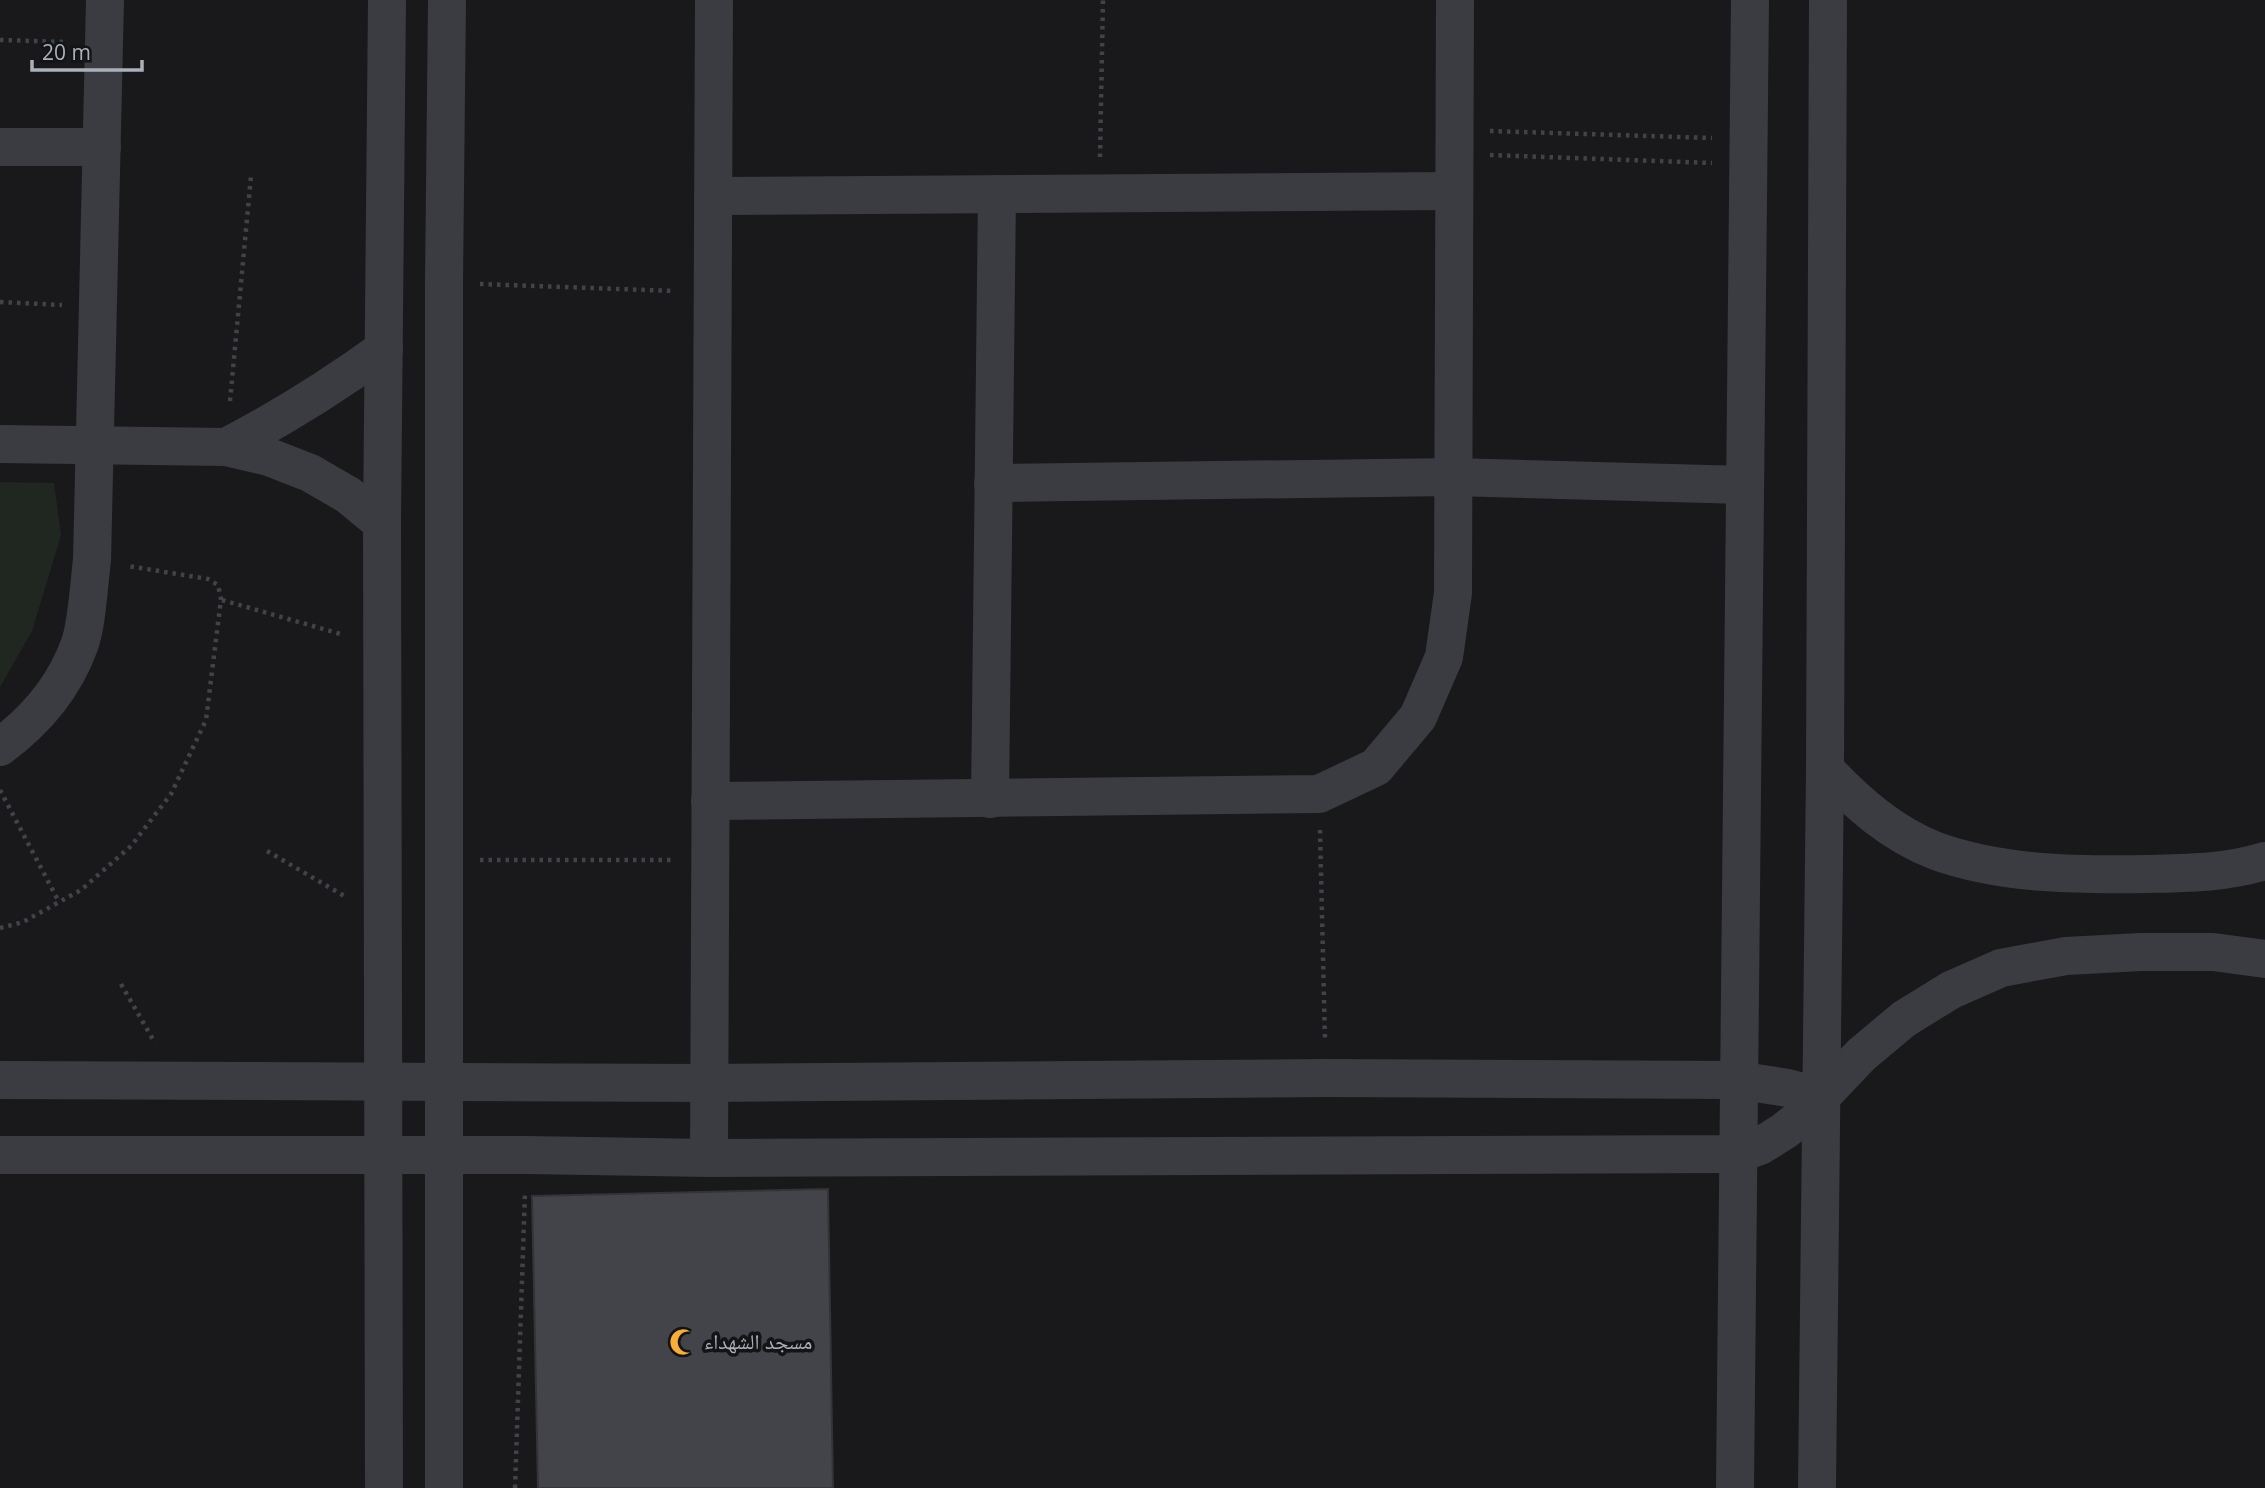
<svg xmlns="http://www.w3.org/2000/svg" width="2265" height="1488" font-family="'Open Sans','Noto Naskh Arabic',sans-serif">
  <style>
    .green { fill: #1f2720 }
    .building { fill: #434449; stroke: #333338; stroke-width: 2 }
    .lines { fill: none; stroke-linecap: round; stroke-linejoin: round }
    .path { stroke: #404348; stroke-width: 4.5; stroke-dasharray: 3.5 5; stroke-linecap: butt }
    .street { stroke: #3a3c41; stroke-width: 38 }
    .labels { text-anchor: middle; stroke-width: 7; stroke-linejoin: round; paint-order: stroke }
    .poi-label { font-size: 21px; fill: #abb1bb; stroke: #141417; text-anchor: start }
  </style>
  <rect width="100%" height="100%" fill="#19191c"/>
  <polygon class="green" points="0,482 54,483 61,535 32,631 0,687"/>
  <polygon class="building" points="828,1189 833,1488 538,1488 532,1196"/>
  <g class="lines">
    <g class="path">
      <polyline points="0,40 66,42"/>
      <polyline points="1490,131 1712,138"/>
      <polyline points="1490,155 1712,163"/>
      <polyline points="1100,157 1103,0"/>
      <polyline points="480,284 674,291"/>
      <polyline points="0,302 62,305"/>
      <polyline points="230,401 251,176"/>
      <polyline points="222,600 344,635"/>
      <polyline points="0,790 59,902"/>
      <polyline points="1320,830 1325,1041"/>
      <polyline points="267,851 346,897"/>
      <polyline points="480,860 674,860"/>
      <polyline points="0,928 23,922 81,890 131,846 171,794 206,720 221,599 218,585 208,579 128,566"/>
      <polyline points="121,984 155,1043"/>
      <polyline points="515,1488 525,1192"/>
    </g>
    <g class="street">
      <polyline points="0,147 102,147"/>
      <polyline points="713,196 1454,191"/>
      <polyline points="0,444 226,447 269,457 310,473 348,495 382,523"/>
      <path d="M226,447C282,418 333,386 384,349"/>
      <polyline points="993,483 1453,477 1745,485"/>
      <path d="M0,747C35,721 64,687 79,646C87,626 89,583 92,560L105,0"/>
      <path d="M1825,769C1857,803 1892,834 1936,851C2003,875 2078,875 2148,874C2189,873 2226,873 2265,861"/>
      <polyline points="990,799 997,194"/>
      <polyline points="710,801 1319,794 1376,767 1418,717 1444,657 1453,593 1455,0"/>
      <polyline points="0,1080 709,1083 1325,1078 1737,1080 1788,1088 1822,1097"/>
      <polyline points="0,1155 527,1155 709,1158 1738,1154 1760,1146 1784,1131 1803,1116 1861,1055 1904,1019 1951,990 2001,968 2066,956 2141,952 2213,952 2265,959"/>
      <polyline points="709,1158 714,0"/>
      <polyline points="384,1488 382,523 387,0"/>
      <polyline points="444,1488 444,283 447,0"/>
      <polyline points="1735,1488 1750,0"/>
      <polyline points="1817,1488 1825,769 1828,0"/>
    </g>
  </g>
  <defs>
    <symbol id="mosque-bare" viewBox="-9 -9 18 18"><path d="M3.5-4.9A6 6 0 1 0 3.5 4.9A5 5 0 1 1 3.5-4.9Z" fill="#f7ad36" stroke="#141417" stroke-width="2.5" paint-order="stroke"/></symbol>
  </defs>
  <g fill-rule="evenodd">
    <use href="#mosque-bare" x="664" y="1323" width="38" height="38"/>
  </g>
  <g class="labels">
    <g class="poi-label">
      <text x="704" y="1349">مسجد الشهداء</text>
    </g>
  </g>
  <path d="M32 60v10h110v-10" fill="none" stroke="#abb1bb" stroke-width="3.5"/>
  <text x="42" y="60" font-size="21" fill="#abb1bb" stroke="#141417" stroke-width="5" paint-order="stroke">20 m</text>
</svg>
